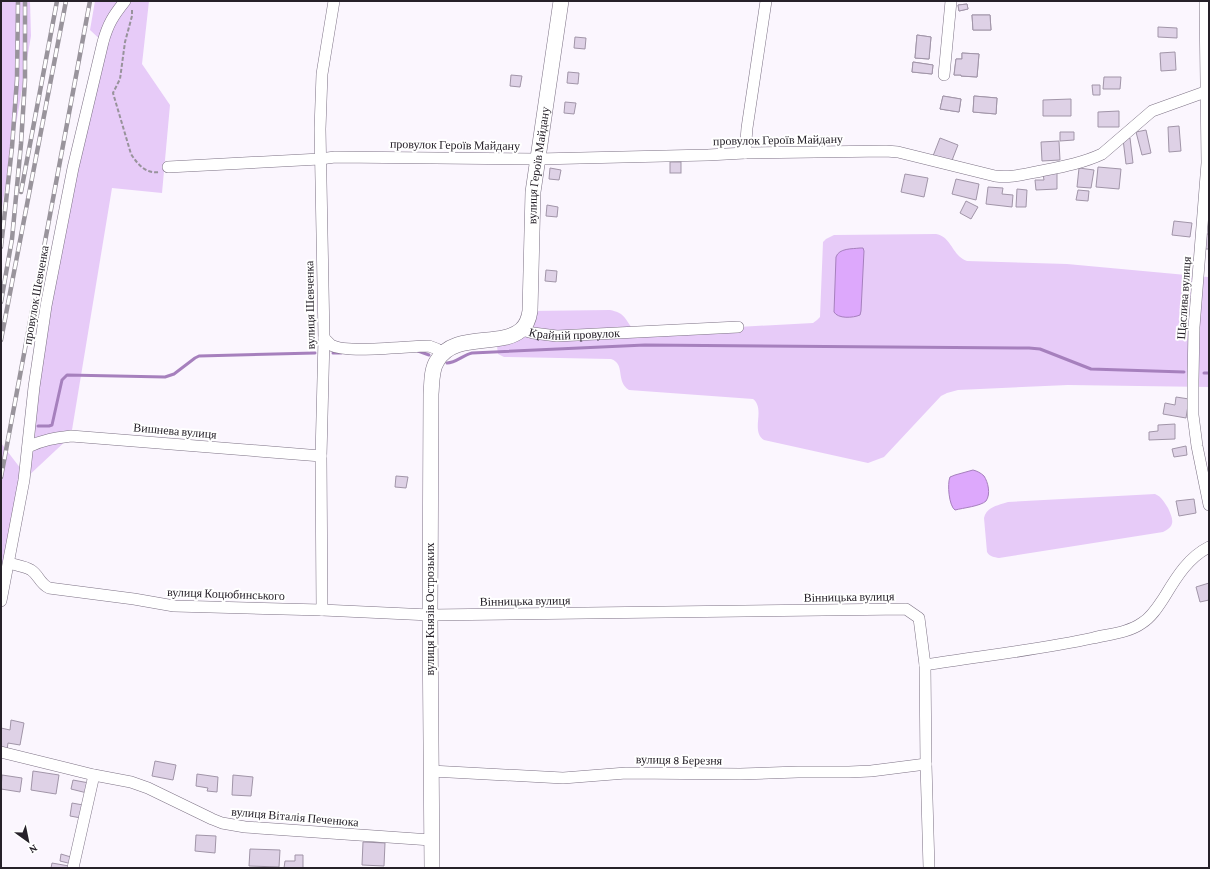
<svg xmlns="http://www.w3.org/2000/svg" width="1210" height="869" font-family="'Crimson Pro',serif">
  <style>
    .green { fill: #e7cbf8 }
    .water { fill: #dda8fc; stroke: #a680bd }
    .lines { fill: none; stroke-linecap: round; stroke-linejoin: round }
    .stream { stroke: #a680bd; stroke-width: 3 }
    .building { fill: #ded1e6; stroke: #a195a8 }
    .street-casing { stroke: #7d7285; stroke-width: 12 }
    .secondary-casing { stroke: #7d7285; stroke-width: 16 }
    .path { stroke: #98939b; stroke-width: 2; stroke-dasharray: 4 2; stroke-linecap: butt }
    .street { stroke: #fff; stroke-width: 11 }
    .secondary { stroke: #fff; stroke-width: 15 }
    .rail-casing { stroke: #99949c; stroke-width: 4.5 }
    .rail { stroke: #fff; stroke-width: 3; stroke-dasharray: 9; stroke-linecap: butt }
    .labels { text-anchor: middle; stroke-width: 4; stroke-linejoin: round; paint-order: stroke }
    .street-label { font-size: 12px; fill: #262129; stroke: #fff }
  </style>
  <rect width="100%" height="100%" fill="#fbf6fe"/>
  <g class="green">
    <polygon points="1,1 30,1 31,36 1,213"/>
    <polygon points="95,1 149,1 142,64 170,105 162,193 112,188 71,436 24,480 1,598 1,443 24,473 34,387 103,42 90,30"/>
    <path d="M936,234C952,237 952,256 967,261L1067,264L1208,277L1209,387L1068,385L958,390L947,393L941,396L884,457L868,463L764,440C750,431 766,409 753,399L629,390C615,381 626,364 611,359L504,357L498,354L496,338L513,335L530,311L610,310C624,313 624,317 632,328L738,327L813,323L817,320L820,317L823,242L826,239L834,235Z"/>
    <path d="M1155,494C1162,497 1164,502 1168,508C1173,519 1176,526 1163,532L999,558C994,557 990,557 987,552L984,518C986,507 999,505 1008,502Z"/>
  </g>
  <g class="water">
    <path d="M860,248H863L864,251L861,311L860,315C853,318 838,319 834,312L836,257C839,248 852,249 860,248Z"/>
    <path d="M973,470C977,471 981,473 984,476C988,482 991,494 986,501C981,506 963,508 955,510C949,506 947,484 950,477L955,475Z"/>
  </g>
  <g class="lines">
    <g class="stream">
      <polyline points="418,351 429,355"/>
      <polyline points="333,353 341,353"/>
      <path d="M447,363C456,363 463,355 472,353L645,345L1029,348L1040,349L1091,369L1184,372"/>
      <polyline points="1204,373 1209,373"/>
      <polyline points="38,426 49,426 52,425 62,380 67,375 165,377 174,374 195,358 199,356 315,353"/>
    </g>
  </g>
  <g class="building">
    <polygon points="967,4 968,9 959,11 958,5"/>
    <polygon points="967,4 968,9 959,11 958,5"/>
    <polygon points="972,15 990,15 991,30 973,30"/>
    <polygon points="972,15 990,15 991,30 973,30"/>
    <polygon points="1158,27 1177,28 1177,38 1158,37"/>
    <polygon points="917,35 931,37 929,59 915,58"/>
    <polygon points="917,35 931,37 929,59 915,58"/>
    <polygon points="575,37 586,38 585,49 574,48"/>
    <polygon points="1175,52 1176,70 1161,71 1160,53"/>
    <polygon points="962,53 979,54 977,77 961,76 961,75 954,75 956,59 962,59"/>
    <polygon points="962,53 979,54 977,77 961,76 961,75 954,75 956,59 962,59"/>
    <polygon points="913,62 933,65 932,74 912,72"/>
    <polygon points="913,62 933,65 932,74 912,72"/>
    <polygon points="568,72 579,73 578,84 567,83"/>
    <polygon points="511,75 522,76 520,87 510,86"/>
    <polygon points="1104,77 1121,77 1120,89 1103,89"/>
    <polygon points="1092,85 1100,85 1100,95 1093,95"/>
    <polygon points="943,96 961,99 959,112 940,109"/>
    <polygon points="943,96 961,99 959,112 940,109"/>
    <polygon points="974,96 997,98 996,114 973,112"/>
    <polygon points="974,96 997,98 996,114 973,112"/>
    <polygon points="1071,99 1071,116 1043,116 1043,100"/>
    <polygon points="565,102 576,103 574,114 564,113"/>
    <polygon points="1119,111 1119,127 1098,127 1098,112"/>
    <polygon points="1179,126 1181,151 1169,152 1168,127"/>
    <polygon points="1146,130 1151,153 1142,155 1136,132"/>
    <polygon points="1060,132 1074,132 1074,140 1060,141"/>
    <polygon points="940,138 958,145 951,163 933,156"/>
    <polygon points="1130,138 1133,163 1126,164 1123,139"/>
    <polygon points="1059,141 1060,160 1042,161 1041,142"/>
    <rect x="670" y="162" width="11" height="11"/>
    <polygon points="1098,167 1121,169 1119,189 1096,187"/>
    <polygon points="550,168 561,170 559,180 549,179"/>
    <polygon points="1079,168 1094,170 1091,188 1077,187"/>
    <polygon points="1057,173 1057,189 1036,190 1035,180 1044,180 1043,174"/>
    <polygon points="905,174 928,178 924,197 901,192"/>
    <polygon points="956,179 979,184 976,200 952,194"/>
    <polygon points="988,187 1003,188 1002,194 1013,195 1012,207 986,204"/>
    <polygon points="1017,189 1027,190 1026,207 1016,207"/>
    <polygon points="1078,190 1089,191 1088,201 1076,200"/>
    <polygon points="966,201 978,207 971,219 960,213"/>
    <polygon points="547,205 558,207 557,217 546,216"/>
    <polygon points="1174,221 1192,223 1190,237 1172,235"/>
    <rect x="1204" y="234" width="5" height="15"/>
    <polygon points="546,270 557,271 556,282 545,281"/>
    <polygon points="1176,397 1189,399 1186,418 1163,414 1165,403 1175,405"/>
    <polygon points="1175,424 1175,439 1149,440 1149,432 1158,431 1158,425"/>
    <polygon points="1186,446 1187,455 1174,457 1172,449"/>
    <polygon points="396,476 408,477 406,488 395,487"/>
    <polygon points="1194,499 1196,513 1179,516 1176,501"/>
    <polygon points="1209,583 1209,600 1200,602 1196,587"/>
    <polygon points="11,720 24,723 20,745 8,743 7,750 1,749 1,728 10,730"/>
    <polygon points="155,761 176,765 173,780 152,776"/>
    <polygon points="33,771 59,775 56,794 31,790"/>
    <polygon points="197,774 218,777 217,792 207,791 208,788 196,786"/>
    <polygon points="2,775 22,778 20,792 1,789"/>
    <polygon points="233,775 253,777 251,796 232,795"/>
    <polygon points="73,780 89,783 87,793 71,789"/>
    <polygon points="72,803 83,805 81,818 70,816"/>
    <polygon points="196,835 216,836 215,853 195,851"/>
    <polygon points="363,842 385,843 384,866 362,865"/>
    <polygon points="250,849 280,850 279,867 249,866"/>
    <polygon points="61,854 74,858 72,864 60,861"/>
    <polygon points="295,855 303,855 303,868 284,868 285,861 295,861"/>
    <polygon points="52,863 69,866 69,868 51,868"/>
  </g>
  <g class="lines">
    <defs>
      <g id="street">
        <polyline points="1205,1 1207,163 1194,327 1193,380 1193,415 1197,446 1209,505"/>
        <polyline points="944,75 951,1"/>
        <polyline points="745,153 747,128 766,1"/>
        <path d="M168,167L320,159L335,157L538,159L708,155L745,153L886,151L898,152L995,176C1011,178 1025,174 1041,171C1061,167 1083,163 1102,154L1152,111L1205,92"/>
        <path id="s1" d="M522,330L533,333L557,336L738,327"/>
        <path d="M324,338C326,340 329,343 331,345C347,354 408,346 429,346L437,349L443,353"/>
        <path d="M28,447C42,440 55,438 71,436L321,456"/>
        <path d="M9,563C15,565 25,566 31,570C39,575 39,583 49,588L134,599L174,606L322,610L430,615L906,609L919,618L925,665C981,656 1038,650 1093,638C1109,634 1128,633 1142,623C1152,617 1159,605 1165,596C1177,576 1189,557 1209,547"/>
        <path d="M1,601L24,480L34,387L46,306L73,168L103,42C108,24 113,16 125,1"/>
        <polyline points="322,610 321,456 324,338 320,129 322,74 334,1"/>
        <polyline points="925,665 926,764 929,868"/>
        <polyline points="1,752 94,775 131,782 148,788 212,819 222,823 245,827 431,840"/>
        <polyline points="431,771 563,778 626,773 740,774 798,772 849,772 871,771 926,764"/>
        <polyline points="73,868 94,775"/>
      </g>
      <g id="secondary">
        <path id="s2" d="M432,868L430,615L431,394C432,384 431,370 437,361C454,331 500,348 521,330C527,325 529,318 530,311L533,192L561,1"/>
      </g>
    </defs>
    <use href="#street" class="street-casing"/>
    <use href="#secondary" class="secondary-casing"/>
    <path class="path" d="M132,10V16L125,42L120,79L113,93L131,154C138,165 146,174 160,172"/>
    <use href="#street" class="street"/>
    <use href="#secondary" class="secondary"/>
    <defs>
      <g id="rail">
        <polyline points="21,192 57,1"/>
        <polyline points="1,247 12,147 17,79 18,1"/>
        <polyline points="1,302 12,239 21,144 25,80 25,1"/>
        <polyline points="1,340 66,1"/>
        <polyline points="1,477 90,1"/>
      </g>
    </defs>
    <use href="#rail" class="rail-casing"/>
    <use href="#rail" class="rail"/>
  </g>
  <g class="labels">
    <g class="street-label">
      <text transform="translate(778 140) rotate(-1)" y="4">провулок Героїв Майдану</text>
      <text transform="translate(455 145) rotate(1)" y="4">провулок Героїв Майдану</text>
      <text dy="4" stroke="none"><textPath href="#s2" startOffset="768">вулиця Героїв Майдану</textPath></text>
      <text transform="translate(36 295) rotate(-80)" y="4">провулок Шевченка</text>
      <text transform="translate(1184 298) rotate(-86)" y="4">Щаслива вулиця</text>
      <text transform="translate(310 305) rotate(-91)" y="4">вулиця Шевченка</text>
      <text dy="4" stroke="none"><textPath href="#s1" startOffset="53">Крайній провулок</textPath></text>
      <text transform="translate(175 431) rotate(5)" y="4">Вишнева вулиця</text>
      <text transform="translate(226 594) rotate(2)" y="4">вулиця Коцюбинського</text>
      <text transform="translate(849 597) rotate(-1)" y="4">Вінницька вулиця</text>
      <text transform="translate(525 601) rotate(-1)" y="4">Вінницька вулиця</text>
      <text transform="translate(430 609) rotate(-90)" y="4">вулиця Князів Острозьких</text>
      <text transform="translate(679 760) rotate(1)" y="4">вулиця 8 Березня</text>
      <text transform="translate(295 817) rotate(5)" y="4">вулиця Віталія Печенюка</text>
    </g>
  </g>
  <rect width="1210" height="869" fill="none" stroke="#262129" stroke-width="4"/>
  <g transform="translate(28 841) rotate(147)" stroke="#ffffff" stroke-width="3" paint-order="stroke">
  <path d="M0-3L7 15L0 10L-7 15Z" fill="#262129"/>
  <text y="-6" font-size="11" font-weight="bold" text-anchor="middle" fill="#262129">N</text>
  </g>
</svg>
